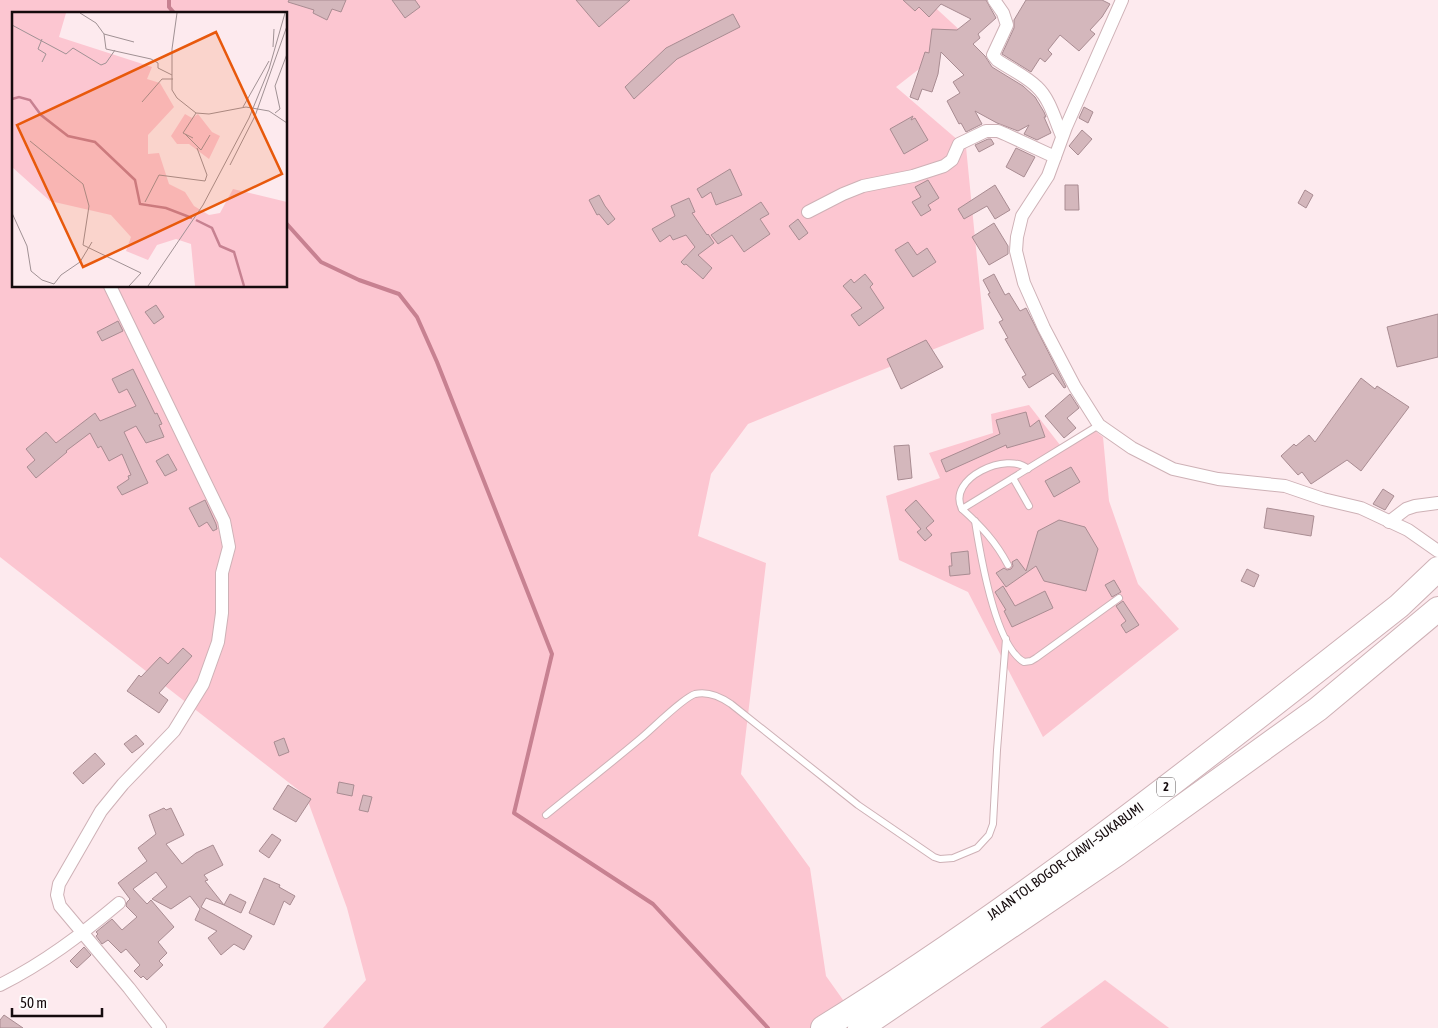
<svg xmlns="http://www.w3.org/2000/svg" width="1438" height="1028" font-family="'Asap Condensed',sans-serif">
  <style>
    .green { fill: #fcc6d1; fill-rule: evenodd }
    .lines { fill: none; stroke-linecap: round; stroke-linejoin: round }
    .stream { stroke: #c78191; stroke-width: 4 }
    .building { fill: #d4b7bc; stroke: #a98c92 }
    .service-casing { stroke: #ceb1b6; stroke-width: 8 }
    .minor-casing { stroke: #ceb1b6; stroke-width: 14 }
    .motorway-casing { stroke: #ceb1b6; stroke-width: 26 }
    .service { stroke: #fff; stroke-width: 6 }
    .minor { stroke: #fff; stroke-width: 12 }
    .motorway { stroke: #fff; stroke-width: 24 }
    .labels { text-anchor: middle; stroke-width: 4; stroke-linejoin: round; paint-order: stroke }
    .shield { fill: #fdfdfd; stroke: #5b5455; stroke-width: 1 }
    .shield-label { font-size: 12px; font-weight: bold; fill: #150b0d }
    .street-label { font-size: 14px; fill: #150b0d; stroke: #fdfdfd }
    .inset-river { fill: none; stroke: #c78191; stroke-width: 2.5 }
    .inset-road { fill: none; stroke: #a09194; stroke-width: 1 }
    .view { fill: #e8590c; fill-opacity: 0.15; stroke: #e8590c; stroke-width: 2.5 }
    .inset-edge { fill: none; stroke: #150b0d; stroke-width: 2.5 }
  </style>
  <rect width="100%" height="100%" fill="#fdeaee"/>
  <g class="green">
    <path d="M0,0H927L964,34L896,87L966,147L984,329L748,424L711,474L698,536L766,563L741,774L810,868L826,976L863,1028H323L366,980L347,908L306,796L0,557ZM14,14H286V286H14Z"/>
    <polygon points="1029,405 1060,445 1090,427 1103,437 1109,501 1138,584 1179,629 1043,737 968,592 899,560 886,496 940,478 929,453 993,433 991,414"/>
    <polygon points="1105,980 1169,1028 1040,1028"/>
  </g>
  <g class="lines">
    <g class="stream">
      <polyline points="169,0 169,7 175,14"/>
      <polyline points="286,223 321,262 359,280 399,294 417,317 437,362 552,654 514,813 653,904 768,1028"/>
    </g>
  </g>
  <g class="building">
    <polygon points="289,0 346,0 341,12 332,9 327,20 313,13 314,10 288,2"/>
    <polygon points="392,0 415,0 420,7 405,18"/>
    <polygon points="576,0 630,0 599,27"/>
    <polygon points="903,0 986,0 996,18 978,34 980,38 973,44 985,56 992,67 1023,86 1035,97 1044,112 1046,117 1044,117 1051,133 1037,140 1024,134 1029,125 1018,131 997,123 975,111 982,124 966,132 961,123 959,124 947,101 960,93 953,82 964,75 941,52 938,74 932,92 922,89 918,100 910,97 925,52 929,53 932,29 957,30 971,19 941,4 929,17 919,7 915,11"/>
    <polygon points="1026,0 1102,0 1110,4 1102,17 1090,30 1095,34 1079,51 1060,35 1048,50 1052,54 1045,62 1040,58 1031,72 1002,54 1014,28 1014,20"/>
    <polygon points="733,14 740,27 677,59 634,99 625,87 666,48"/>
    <polygon points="1084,107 1093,112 1088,123 1079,118"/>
    <polygon points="913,116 911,120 915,118 928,140 904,154 890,129"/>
    <polygon points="1082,130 1092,139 1078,155 1069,146"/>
    <polygon points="988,139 991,139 994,144 979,152 975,145"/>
    <polygon points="1016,148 1035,157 1024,177 1006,167"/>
    <polygon points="730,169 742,195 716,205 711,192 702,198 697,189"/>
    <polygon points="928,180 939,198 928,205 931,210 921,216 912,202 921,197 915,187"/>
    <polygon points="995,185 1010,210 995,219 987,206 964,219 958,209"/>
    <polygon points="1065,185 1078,185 1079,210 1065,210"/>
    <polygon points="1305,190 1313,195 1306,208 1298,203"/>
    <polygon points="599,195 605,206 615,219 608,225 599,214 597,215 589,200"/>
    <polygon points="689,198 695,212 692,213 707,235 708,234 714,243 698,255 712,268 703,279 686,264 684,265 681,262 695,247 686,235 673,240 670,235 660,242 652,229 675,216 671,206"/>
    <polygon points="761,202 769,214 760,219 770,234 744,252 732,235 718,244 711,235"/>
    <polygon points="798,219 808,233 799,240 789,226"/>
    <polygon points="994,223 1008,246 1008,254 989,265 972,237"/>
    <polygon points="908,242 917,255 927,248 936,262 913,277 895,250"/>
    <polygon points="865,274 873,284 870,287 884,308 859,326 851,315 862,308 843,286 851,279 854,283"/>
    <polygon points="994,274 1005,295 1009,293 1020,311 1026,308 1066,387 1064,388 1053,373 1029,388 1022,377 1026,375 1005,339 1008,338 999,322 1003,320 988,294 990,293 983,280"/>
    <polygon points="156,305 164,317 154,324 145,312"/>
    <polygon points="1438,314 1438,357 1397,367 1387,327"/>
    <polygon points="118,321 123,331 102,341 97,332"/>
    <polygon points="926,340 943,367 901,389 887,359"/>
    <polygon points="133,369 155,414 157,413 162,424 159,425 164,437 146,443 136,426 124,432 148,483 122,495 117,487 129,479 128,476 131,475 122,454 109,461 101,446 98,448 90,433 66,451 67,452 36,478 27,467 35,460 26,449 46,432 56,443 95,413 100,421 136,406 127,389 119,393 112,379"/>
    <polygon points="1361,378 1375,389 1377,386 1409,407 1361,471 1347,460 1311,484 1302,472 1298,475 1281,456 1294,444 1296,446 1309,435 1315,442"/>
    <polygon points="1070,394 1079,408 1067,418 1076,428 1064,438 1045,416"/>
    <polygon points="1026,412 1030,427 1039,420 1045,437 1007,448 1006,445 946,472 941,460 1000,434 996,420"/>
    <polygon points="909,445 912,478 898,480 894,446"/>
    <polygon points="168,454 177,470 165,476 156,461"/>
    <polygon points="1071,467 1080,482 1054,497 1045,481"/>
    <polygon points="1383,489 1394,496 1385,510 1373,504"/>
    <polygon points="205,500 216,524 217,529 213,531 207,522 199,527 189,508"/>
    <polygon points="916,500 934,521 926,528 932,535 925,541 917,532 921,529 905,510"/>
    <polygon points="1267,508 1314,516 1311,536 1264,528"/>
    <polygon points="1059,520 1085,527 1098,549 1086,591 1044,581 1036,566 1006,587 996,573 1004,568 1007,570 1011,569 1013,566 1012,562 1017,559 1026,571 1038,531"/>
    <polygon points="968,551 970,574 950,576 949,566 952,566 951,553"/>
    <polygon points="1247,569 1259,575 1254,587 1241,581"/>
    <polygon points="1114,580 1121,592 1112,597 1105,585"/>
    <polygon points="1003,586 1015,606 1045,591 1053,608 1012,627 1004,611 1006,610 995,592"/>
    <polygon points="1123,601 1139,625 1126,633 1121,625 1126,621 1116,606"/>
    <polygon points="183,648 192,656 159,693 168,700 159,713 127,691 139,675 141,677 160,657 168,664"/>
    <polygon points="136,735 144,744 132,753 124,744"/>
    <polygon points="284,738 289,752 279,756 274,742"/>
    <polygon points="95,753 105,764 83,784 73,773"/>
    <polygon points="339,782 354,785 352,796 337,793"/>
    <polygon points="288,785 311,799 296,822 273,809"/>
    <polygon points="363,795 372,797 368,812 359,810"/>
    <polygon points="164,808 166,810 171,808 184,835 166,844 182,864 196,853 213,845 223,865 204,875 208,880 205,881 224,905 206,898 201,907 252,936 244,950 234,944 221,955 208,938 217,931 195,920 200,909 190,896 171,909 152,899 167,887 156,872 133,889 147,904 151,900 174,927 158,942 167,953 159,961 163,965 147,980 143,976 141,978 134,971 140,965 126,949 121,953 108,940 102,944 96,936 98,934 96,932 112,919 122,930 137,917 126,906 127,902 130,899 118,883 147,861 138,848 156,834 149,815"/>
    <polygon points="272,834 281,840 269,858 259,851"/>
    <polygon points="264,878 280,885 279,887 295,896 290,905 284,901 274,925 249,913"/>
    <polygon points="230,894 246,902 241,913 224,905"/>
    <polygon points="84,947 91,955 77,968 70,961"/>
    <polygon points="4,1015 23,1028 0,1028 0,1020"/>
  </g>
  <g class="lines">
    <defs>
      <g id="service">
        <polyline points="1013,478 1029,506"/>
        <path d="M962,509C946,478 1008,451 1028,469"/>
        <path d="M975,521C980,553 995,646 1024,662L1031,661L1036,658L1119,598"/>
        <path d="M1008,565C996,542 981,526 962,509L1099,425"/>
        <path d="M546,815C578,789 610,764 641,738C652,729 684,697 695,694C708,691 721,697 731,704L858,805L934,857L940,859L953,858L977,848L989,835L993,824L997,750L1006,639"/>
      </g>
      <g id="minor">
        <path d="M994,0L1003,13L1007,25L993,55L997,60C1010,69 1026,76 1037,87C1050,99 1055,120 1062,136"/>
        <polyline points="1122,0 1066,127 1048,176 1022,216 1017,237 1016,251 1024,283 1044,328 1075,387 1099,425 1132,448 1173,469 1218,479 1285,486 1323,499 1361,508 1408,530 1438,551"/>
        <polyline points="808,212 843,194 863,186 913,176 944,166 952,160 959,144 986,131 998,131 1005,134 1055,157"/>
        <polyline points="110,286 224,521 229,547 222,573 222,613 218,642 203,684 174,731 123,784 101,811 59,884 57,895 60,906 129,988 160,1028"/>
        <polyline points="1389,522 1406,509 1415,506 1438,503"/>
        <path d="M0,985C44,963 82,934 119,903"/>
      </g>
      <g id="motorway">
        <path d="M823,1028C1025,903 1212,753 1399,606L1438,569"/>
        <polyline points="860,1028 1118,853 1318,709 1438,609"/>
      </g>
    </defs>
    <use href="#service" class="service-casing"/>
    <use href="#minor" class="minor-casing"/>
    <use href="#motorway" class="motorway-casing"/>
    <use href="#service" class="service"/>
    <use href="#minor" class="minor"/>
    <use href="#motorway" class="motorway"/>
  </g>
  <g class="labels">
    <rect class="shield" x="1157" y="777.5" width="18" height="19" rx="4"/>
    <g class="shield-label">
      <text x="1166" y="791">2</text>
    </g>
    <g class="street-label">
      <text transform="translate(1065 861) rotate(-36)" y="5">JALAN TOL BOGOR–CIAWI–SUKABUMI</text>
    </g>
  </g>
  <g transform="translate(12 12)">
    <rect width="275" height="275" fill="#fdeaee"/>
    <path d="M0,1H54L47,25L140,55L135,67L148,71L162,95L136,123V142L147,141L157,172L173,180L182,194L197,203L208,201L221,177L275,190V274H183L179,232L164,227L145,233L136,248L114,239L119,225L99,203L38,189L0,155ZM173,102L180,106L186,102L200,120L208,124L197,147L177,132H165L159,124Z" fill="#fcc6d1"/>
    <path class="inset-river" d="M0,87L7,85L18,88L29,103L56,124L83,130L123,168L128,192L154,196L180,206M184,208L200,216L208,234L222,240L232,274"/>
    <path class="inset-road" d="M68,1L84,11L92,22L94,37L139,47L146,51V56L160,63M165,1L160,37V78L165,86L184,101L197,102L234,95L257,99L275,111M0,13L54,42L61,36L89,53L94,51L103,38M92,22L122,30M30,27L26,37L34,42L30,50M261,35L262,17M130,90L150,67H161M231,95L257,49M263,101L268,97L263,74L275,42M173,122L189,138L198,123M181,126L171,121L184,101M18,129L71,172L77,194L71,233L129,261L117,274M218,153L243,104L275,14M133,190L147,163L193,169L195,163L185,136M0,201L15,234L19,259L30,268L42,272L49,263L68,250L80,230M136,274L191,193L237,106L257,57L273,1"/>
    <path class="view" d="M204,20L270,162L71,255L5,113Z"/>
    <rect width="275" height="275" class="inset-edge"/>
  </g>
  <path d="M12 1008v8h90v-8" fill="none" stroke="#150b0d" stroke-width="2.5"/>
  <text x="20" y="1008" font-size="15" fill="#150b0d" stroke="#fdfdfd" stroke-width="4" paint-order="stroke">50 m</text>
</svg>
